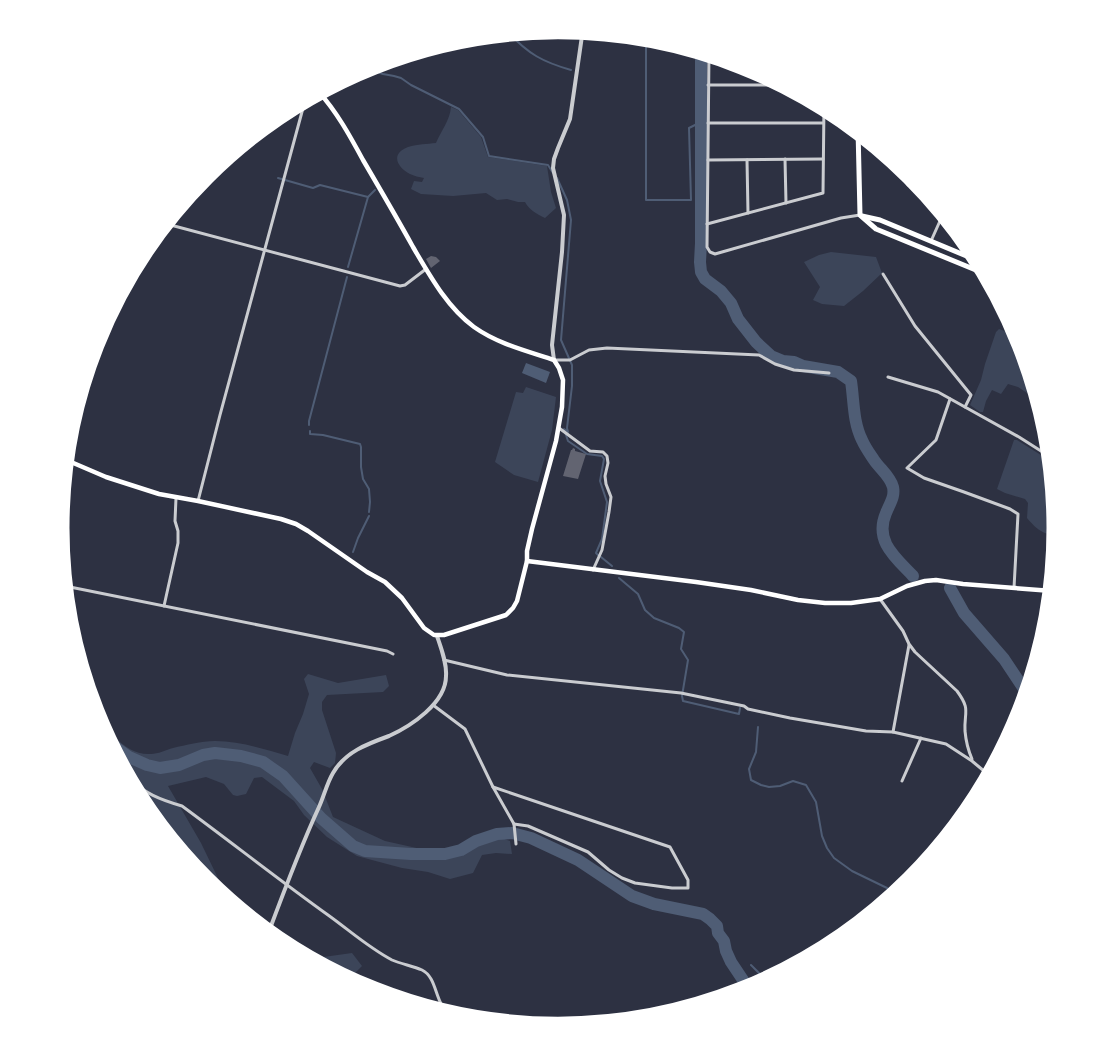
<svg xmlns="http://www.w3.org/2000/svg" width="1116" height="1055" font-family="Montserrat,sans-serif">
  <style>
    .green { fill: #3c4559 }
    .water { fill: #4f5d75 }
    .lines { fill: none; stroke-linecap: round; stroke-linejoin: round }
    .stream { stroke: #4f5d75; stroke-width: 2 }
    .river { stroke: #4f5d75; stroke-width: 12 }
    .building { fill: #626471 }
    .minor { stroke: #caccd0; stroke-width: 3 }
    .tertiary { stroke: #caccd0; stroke-width: 4 }
    .secondary { stroke: #fff; stroke-width: 4.5 }
    .primary { stroke: #fff; stroke-width: 5 }
    .rim { fill: none; stroke: #fff; stroke-width: 3 }
  </style>
  <rect width="100%" height="100%" fill="#2d3142"/>
  <g class="green">
    <path d="M451,107L458,110L481,137L488,157L547,166L551,192L556,208L545,218C537,214 529,210 525,202H518L507,199L497,200L486,193L453,196L421,194L411,189L414,181L422,182L424,178C419,177 414,176 410,174C397,167 390,154 408,147C418,144 427,144 436,143C441,131 450,120 451,107Z"/>
    <polygon points="831,252 876,257 882,273 863,291 844,306 822,304 813,300 820,287 804,262 819,255"/>
    <polygon points="999,329 1021,337 1037,391 1030,395 1018,387 1008,384 1001,394 992,390 986,401 983,412 980,412 970,405 981,380 985,364 996,332"/>
    <polygon points="526,387 556,397 552,430 538,482 514,475 495,462 516,392 523,393"/>
    <path d="M1014,440H1017L1052,462L1058,528V537C1042,533 1037,530 1027,518L1028,503L1025,499L1005,493L997,489Z"/>
    <path d="M308,674L338,683L386,675L389,686L383,692L327,695L322,702V710L336,753L335,763L330,768L314,762L310,768L322,789L333,817L385,841L421,849L441,857L474,847L499,837L510,841L512,854L496,853L482,855L473,873L450,879L428,872L402,868L357,856L327,837L304,815L294,801L262,777L254,778L246,794L237,796L233,795L224,784L206,777L168,786L201,843L230,903L204,881L142,805L95,719L92,707C106,726 123,756 151,754C158,754 166,750 173,748C186,745 201,741 215,741C240,741 264,749 288,756L295,733L303,714L309,694L304,679Z"/>
    <polygon points="352,953 362,966 348,980 309,959"/>
  </g>
  <polygon class="water" points="526,363 550,372 546,383 522,373"/>
  <g class="lines">
    <g class="stream">
      <path d="M508,32C528,54 543,62 571,70"/>
      <polyline points="646,36 646,200 691,200 689,128 701,122"/>
      <polyline points="367,65 377,72 383,74 394,76 401,78 411,85 459,109 483,137 489,156 548,165 553,173"/>
      <polyline points="278,178 313,188 320,185 368,197"/>
      <polyline points="557,178 567,200 571,220 561,340 572,365 572,386 567,428 568,432 564,429 568,441 587,454 602,456 604,459 600,481 607,502 602,539 596,553 598,555"/>
      <polyline points="348,267 368,197 375,190"/>
      <polyline points="309,425 309,421 347,277"/>
      <polyline points="310,431 310,434 323,435 360,444 361,447 361,467 363,479 369,489 370,502 369,512"/>
      <polyline points="353,552 358,538 369,516"/>
      <polyline points="601,557 612,566"/>
      <polyline points="619,578 638,594 645,610 654,618 679,628 684,632 681,649 688,660 682,696 683,701 739,714 740,708"/>
      <polyline points="758,727 756,752 749,769 751,780 761,785 769,787 780,786 793,781 806,785 816,802 822,836 827,848 834,858 852,871 887,888 892,898"/>
      <polyline points="751,965 767,981"/>
    </g>
    <g class="river">
      <path d="M701,50V243L700,262L701,272L705,279L721,291L731,303L738,319L756,342L771,356L783,361L794,362L803,366L838,372L851,381C854,401 853,422 862,440C865,447 870,454 874,460C880,469 890,476 893,487C895,497 890,503 886,513C874,541 895,557 913,576"/>
      <polyline points="950,588 964,613 1004,659 1028,695"/>
      <polyline points="107,741 129,757 147,765 160,768 179,765 203,755 215,753 241,756 263,762 283,776 321,818 353,846 365,851 411,854 445,854 461,850 476,841 497,834 512,833 531,838 578,860 632,896 654,904 703,914 710,919 717,926 718,933 724,941 726,951 731,962 745,983 748,990"/>
    </g>
  </g>
  <g class="building">
    <polygon points="431,256 436,257 440,261 431,268 426,259"/>
    <polygon points="573,448 575,449 575,451 586,454 578,479 563,476 571,450 572,450"/>
  </g>
  <g class="lines">
    <g class="minor">
      <polyline points="709,53 707,247 710,252 715,254 841,218 860,215"/>
      <polyline points="708,85 787,85"/>
      <polyline points="708,123 823,123"/>
      <polyline points="785,159 786,203"/>
      <polyline points="708,160 823,159"/>
      <polyline points="747,160 748,213"/>
      <polyline points="908,185 923,187"/>
      <polyline points="163,223 400,286 405,285 426,269"/>
      <polyline points="707,224 823,193 824,105"/>
      <polyline points="931,241 944,212"/>
      <polyline points="883,274 915,326 971,395 965,407"/>
      <polyline points="554,360 570,360 589,350 607,348 759,355 775,364 794,370 829,373"/>
      <polyline points="888,377 938,392 1019,437 1052,458"/>
      <polyline points="950,399 936,440 907,468 924,478 964,492 1010,509 1018,514 1014,588"/>
      <polyline points="559,428 590,451 603,452 607,456 608,463 605,476 606,484 611,497 609,512 602,550 593,570"/>
      <polyline points="198,501 220,415 306,97"/>
      <polyline points="63,584 65,586 387,651 393,654"/>
      <polyline points="1049,590 1050,615"/>
      <path d="M880,599L903,631L909,644L915,652L957,691C971,710 964,711 965,731C966,742 968,750 972,759"/>
      <polyline points="164,606 178,543 178,531 175,521 176,498"/>
      <polyline points="444,660 507,675 681,693 744,706 748,709 790,718 866,731 893,732 946,744 972,761 990,776"/>
      <polyline points="433,705 465,729 493,787 514,824 516,844"/>
      <polyline points="893,732 909,645"/>
      <path d="M127,778C147,794 158,799 182,806C231,842 279,880 328,915C349,930 369,948 392,960C401,964 413,966 422,970C438,978 434,1003 450,1015"/>
      <polyline points="902,781 921,738"/>
      <polyline points="493,787 670,847 688,880 688,888 672,888 635,883 622,878 609,870 588,852 528,826 514,824"/>
    </g>
    <g class="tertiary">
      <polyline points="554,360 552,345 562,252 564,215 553,168 554,159 558,148 570,119 583,29"/>
      <path d="M268,934C284,891 300,848 319,807C324,796 327,783 333,773C345,752 367,744 389,736C411,726 446,703 446,676C447,663 441,648 437,636"/>
    </g>
    <g class="secondary">
      <path d="M64,459L106,477L159,494L198,501L281,519L296,524L308,531L367,572L385,582L402,598L424,628L434,635H444L506,615L513,608L517,601L527,561V551L532,529L556,441L562,407L563,380L559,368L554,360C527,351 498,344 474,327C447,307 430,276 413,247C397,218 380,189 363,160C350,136 337,112 318,91"/>
      <polyline points="527,561 696,582 751,590 798,600 825,603 851,603 880,599 907,586 925,581 936,580 963,584 1052,591"/>
    </g>
    <g class="primary">
      <polyline points="858,129 860,215 876,229 988,275"/>
      <polyline points="862,216 880,220 981,262"/>
    </g>
  </g>
  <path d="M0 0H1116V1055H0ZM68 528a490 490 0 1 1 980 0a490 490 0 1 1-980 0Z" fill="#fff" fill-rule="evenodd"/>
  <path class="rim" d="M68 528a490 490 0 1 1 980 0a490 490 0 1 1-980 0Z"/>
</svg>
